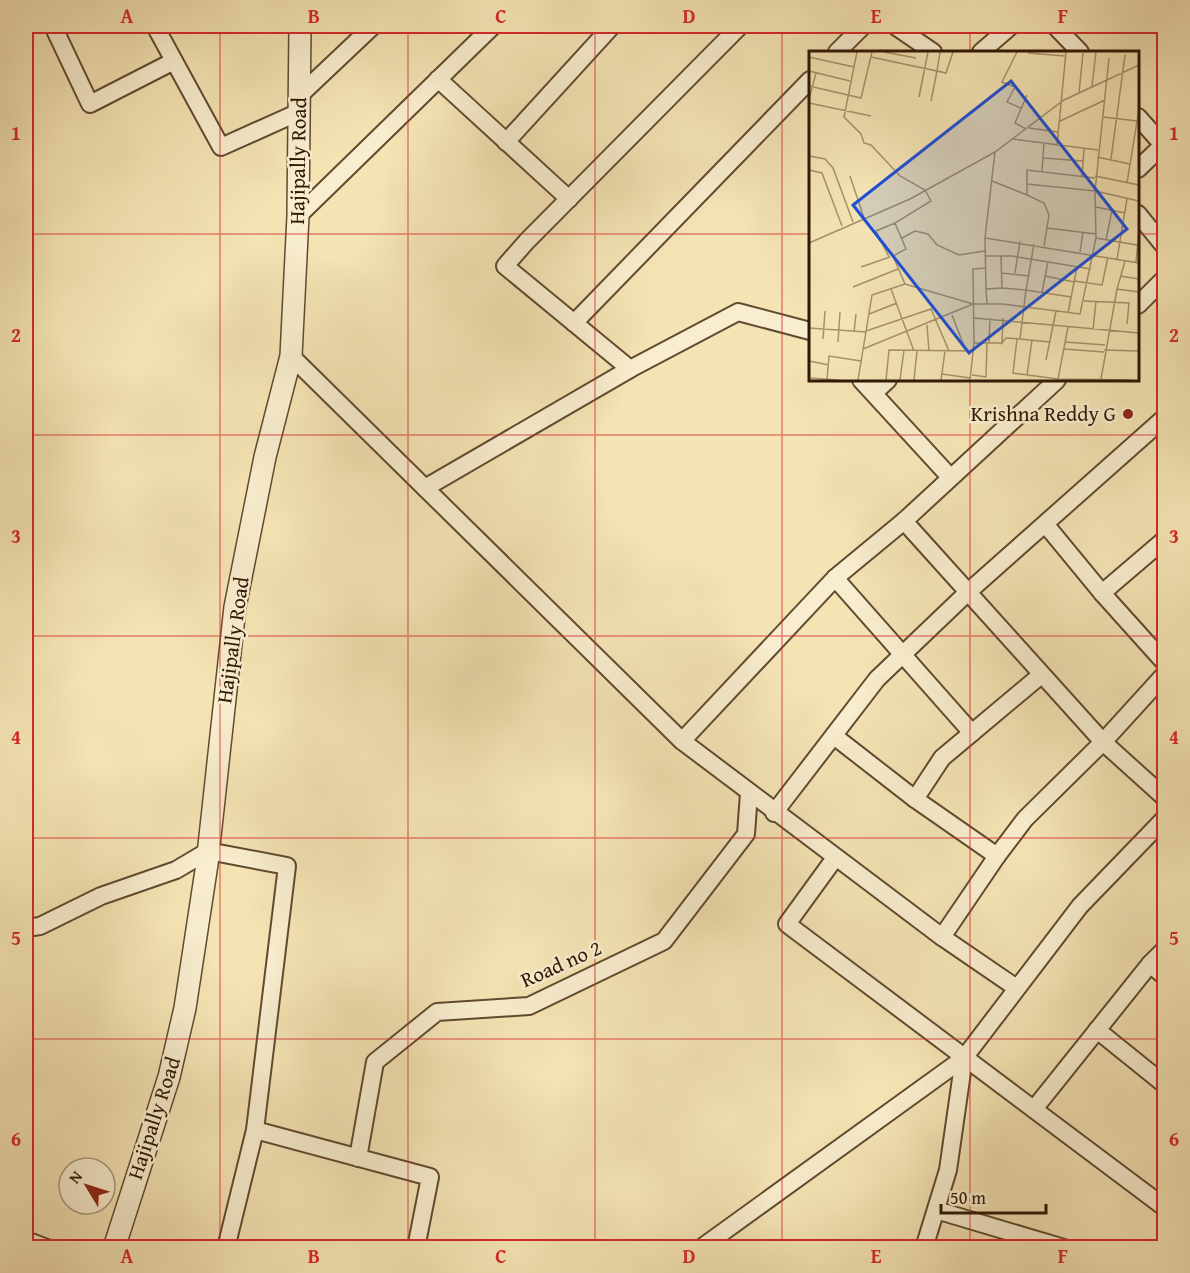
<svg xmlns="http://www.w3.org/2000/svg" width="1190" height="1273" font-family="'Gentium Book Plus',serif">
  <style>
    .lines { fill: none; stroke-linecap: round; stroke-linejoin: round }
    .minor-casing { stroke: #604a30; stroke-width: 20 }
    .tertiary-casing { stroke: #604a30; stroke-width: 24 }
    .minor { stroke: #f8edce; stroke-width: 16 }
    .tertiary { stroke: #f8edce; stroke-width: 21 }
    .grid { fill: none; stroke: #d62828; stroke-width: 1.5; stroke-opacity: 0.55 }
    .poi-dot { fill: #8f2418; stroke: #f8edce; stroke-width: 2 }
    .labels { text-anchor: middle; stroke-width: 5; stroke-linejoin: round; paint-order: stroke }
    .street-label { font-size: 21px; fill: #2e1704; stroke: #f8edce }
    .poi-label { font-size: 21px; fill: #2e1704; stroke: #f8edce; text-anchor: end }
    .inset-road { fill: none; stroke: #a5916d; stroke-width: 1.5 }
    .view { fill: #1d4ed8; fill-opacity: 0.15; stroke: #1d4ed8; stroke-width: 3 }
    .inset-edge { fill: none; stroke: #2e1704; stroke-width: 3 }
    .neatline { fill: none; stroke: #d62828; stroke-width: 2 }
    .grid-label { font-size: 20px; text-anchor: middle; font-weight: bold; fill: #d62828 }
  </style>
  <rect width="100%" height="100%" fill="#f4e3b3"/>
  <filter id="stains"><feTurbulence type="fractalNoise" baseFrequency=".00333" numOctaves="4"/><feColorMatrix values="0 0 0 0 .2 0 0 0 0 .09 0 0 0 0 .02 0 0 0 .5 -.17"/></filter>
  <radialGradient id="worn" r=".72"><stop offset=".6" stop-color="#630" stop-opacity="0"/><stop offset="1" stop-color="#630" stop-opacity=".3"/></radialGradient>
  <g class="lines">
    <defs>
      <g id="minor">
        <polyline points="53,26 90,104 174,61"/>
        <polyline points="155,26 221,147 299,112"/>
        <polyline points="740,26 527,241 505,266 630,369 738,312 810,331"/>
        <polyline points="895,26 933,52"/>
        <polyline points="1055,26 1080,52"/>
        <polyline points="837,52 863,26"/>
        <polyline points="981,52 1011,26"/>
        <polyline points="438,79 569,199"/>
        <polyline points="300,95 373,26"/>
        <polyline points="1138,117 1163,145"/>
        <polyline points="506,142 612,26"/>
        <polyline points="1138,169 1164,144"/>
        <polyline points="1138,214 1164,246"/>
        <polyline points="298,216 493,26"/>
        <polyline points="1138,305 1164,279"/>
        <polyline points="574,323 810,80"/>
        <polyline points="291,356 682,741 942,937"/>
        <polyline points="861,380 950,477"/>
        <polyline points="874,393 888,380"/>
        <polyline points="425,488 630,369"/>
        <polyline points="1046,525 1102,593 1164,662"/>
        <polyline points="835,578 972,733"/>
        <polyline points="1102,593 1164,540"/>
        <polyline points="1164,675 1103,742 1164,797"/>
        <polyline points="834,736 915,799 997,856 1025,819 1103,742 904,521"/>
        <polyline points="682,741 835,578 904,521 1057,380"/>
        <polyline points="915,799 942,758 1041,675"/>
        <polyline points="774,813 877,679 968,592 1164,418"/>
        <polyline points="997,856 942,937 1015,987"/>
        <polyline points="835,858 787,924 1164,1207"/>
        <polyline points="26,928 40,926 101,896 176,870 208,851 287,866 255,1130 430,1177 416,1248"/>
        <polyline points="1150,964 1164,976"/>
        <polyline points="1097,1030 1164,1084"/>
        <polyline points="1034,1109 1150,964 1164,950"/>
        <polyline points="358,1158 375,1062 437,1012 529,1006 664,941 746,834 749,793"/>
        <polyline points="936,1210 1064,1248"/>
        <polyline points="26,1240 47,1248"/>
        <polyline points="226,1248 255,1130"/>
        <polyline points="701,1248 964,1058 1080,906 1164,819"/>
        <polyline points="924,1248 948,1170 964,1058"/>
      </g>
      <polyline id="tertiary" points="114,1248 169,1077 185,1008 207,864 235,607 265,457 291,356 298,216 300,26"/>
    </defs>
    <use href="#minor" class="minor-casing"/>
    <use href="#tertiary" class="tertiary-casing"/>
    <use href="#minor" class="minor"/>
    <use href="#tertiary" class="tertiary"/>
  </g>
  <path class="grid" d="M220,26V1248M408,26V1248M595,26V1248M782,26V1248M970,26V52M26,234H810M1138,234H1164M970,380V1248M26,435H1164M26,636H1164M26,838H1164M26,1039H1164"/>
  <circle class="poi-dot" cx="1128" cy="414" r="6"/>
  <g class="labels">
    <g class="street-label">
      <text transform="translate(298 161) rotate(-89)" y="7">Hajipally Road</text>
      <text transform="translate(233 640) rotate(-82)" y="7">Hajipally Road</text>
      <text transform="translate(561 964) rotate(-24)" y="7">Road no 2</text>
      <text transform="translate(154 1118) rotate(-72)" y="7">Hajipally Road</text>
    </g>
    <g class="poi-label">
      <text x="1116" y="421">Krishna Reddy G</text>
    </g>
  </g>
  <g transform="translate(809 51)">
    <rect width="330" height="330" fill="#f4e3b3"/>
    <path class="inset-road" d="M48,1L35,66L52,83L55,92L62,94L91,125L116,139L122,150L86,172L97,198L84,205L96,233M75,1L107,7M208,1L193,31L206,36L198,51L212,57M219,2L256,5M0,6L45,16M62,6L128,20L131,1M0,20L41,30M0,35L52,47L63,1M283,35L287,1M270,42L274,2M110,46L119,1M0,48L7,22M122,50L128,20L137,22L144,1M0,52L62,65M294,66L328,70M251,70L296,49M220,77L249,81M217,78L206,72L218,44M204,88L289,99M248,94L257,1M0,105L16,108L24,117L44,171M288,106L321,113M234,107L274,110M302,108L316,4M0,119L13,122L33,175M233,120L235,92M41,125L55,167M273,125L275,98M286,125L330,134M183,130L218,144M318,132L330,58M218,133L286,140L300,7M287,156L316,162M238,177L287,183M93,187L106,180L119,183L128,194L150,204L176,200M176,187L330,212M287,187L328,194M297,189L303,159M0,192L101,148L186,101L255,49L330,14M235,195L240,164L235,152L218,144V119L286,127M271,201L274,181M176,205H203L282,218M192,205L193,237L217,239L225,193M80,206L67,180L86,172M308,208L318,148M316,210L308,238L330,241M327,211L330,180M52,216L81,206M192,222L220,225M206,222L211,190M236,225L265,231M311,225L330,228M265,230L293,234L299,206M44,236L89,218M82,238L105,300M177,238L176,187L186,101M233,241L239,211M275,250L320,252L318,273M178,252L177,238L193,237M259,262L268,216M60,263L88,252M143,264L157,300M165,267L330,282M194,267L193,292L197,287L211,288M118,274L120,300M259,276L249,328L322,329M0,277L57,281M284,279L287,250M57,280L122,258L140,300M45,281L47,263M14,288L16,260M208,288L204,322L249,328M29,291L31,261M241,291L211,288L217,239L262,246M256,291L296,294M165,292H193M180,292L181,267M54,298L164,253M255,298L295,301M295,299L330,300M237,309L247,260M0,310L20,314M133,323L161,327M163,324L177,326L178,292M218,324L223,289M0,327L29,329M292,328L308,238M18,329L20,305L52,310M49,329L63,244L96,233L164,253H194L271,263L287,187L286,140L330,150M77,329L80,299L165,300M91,329L95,299M105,329L108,300M132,329L136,300M161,329L165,292L164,218L177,217"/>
    <path class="view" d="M202,30L318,178L160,302L44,154Z"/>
    <rect width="330" height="330" class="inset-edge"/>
  </g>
  <rect width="1190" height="1273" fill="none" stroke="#f4e3b3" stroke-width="66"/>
  <g transform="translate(87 1186) rotate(308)"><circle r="28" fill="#f8edce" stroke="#a7977d" stroke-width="1.5"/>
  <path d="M0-4.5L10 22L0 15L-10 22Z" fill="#8f2418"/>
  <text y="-9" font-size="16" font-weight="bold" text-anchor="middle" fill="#2e1704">N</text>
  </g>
  <path d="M941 1204v9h105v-9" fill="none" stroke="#2e1704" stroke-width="3"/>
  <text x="950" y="1204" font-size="18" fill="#2e1704" stroke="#f8edce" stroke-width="4.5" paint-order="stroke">50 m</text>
  <rect x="33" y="33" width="1124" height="1207" class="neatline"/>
  <g class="grid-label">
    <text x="127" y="23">A</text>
    <text x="314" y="23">B</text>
    <text x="501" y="23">C</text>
    <text x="689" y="23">D</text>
    <text x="876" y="23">E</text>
    <text x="1063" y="23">F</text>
    <text x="16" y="140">1</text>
    <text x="1174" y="140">1</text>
    <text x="16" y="342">2</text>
    <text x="1174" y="342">2</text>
    <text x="16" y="543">3</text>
    <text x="1174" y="543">3</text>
    <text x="16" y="744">4</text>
    <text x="1174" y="744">4</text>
    <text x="16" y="945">5</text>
    <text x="1174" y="945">5</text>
    <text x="16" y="1146">6</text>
    <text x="1174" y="1146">6</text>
    <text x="127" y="1263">A</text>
    <text x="314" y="1263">B</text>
    <text x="501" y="1263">C</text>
    <text x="689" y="1263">D</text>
    <text x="876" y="1263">E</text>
    <text x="1063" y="1263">F</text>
  </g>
  <rect width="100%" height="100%" filter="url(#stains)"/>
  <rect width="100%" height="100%" fill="url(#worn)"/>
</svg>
